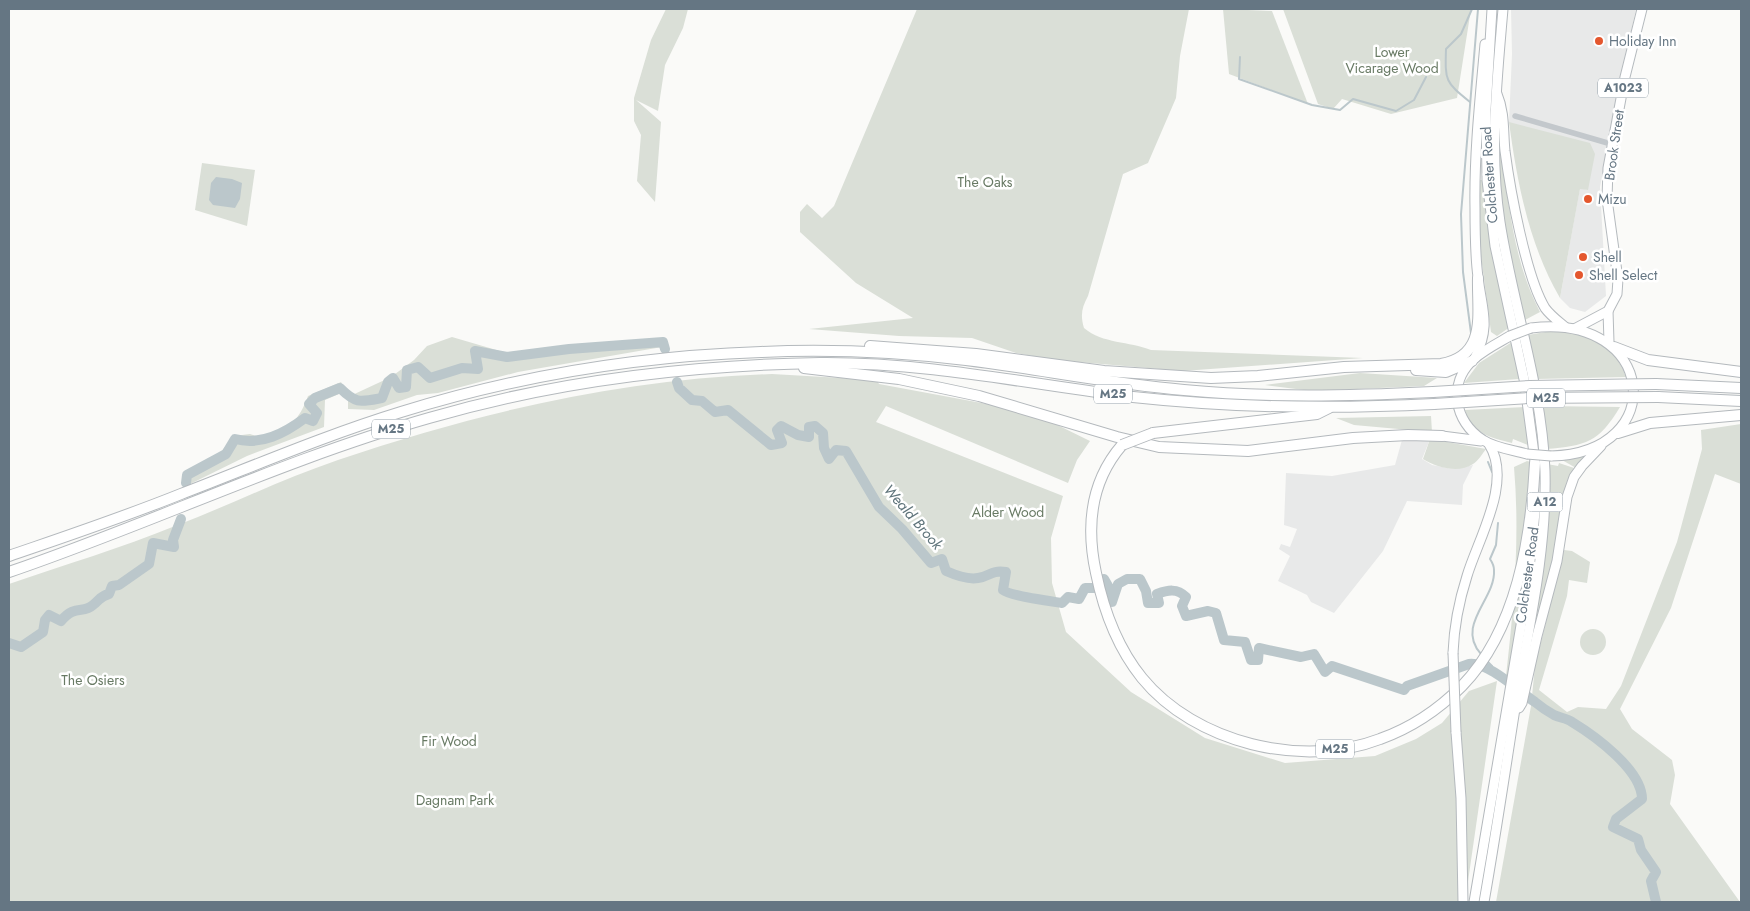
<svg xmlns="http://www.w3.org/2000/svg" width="1750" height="911" font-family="Jost,sans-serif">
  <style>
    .built { fill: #e8e9e9 }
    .green { fill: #dadfd7 }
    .water { fill: #bbc7cb }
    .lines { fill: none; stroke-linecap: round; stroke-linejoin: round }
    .stream { stroke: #bbc7cb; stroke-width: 2 }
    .river { stroke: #bbc7cb; stroke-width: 10 }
    .primary-casing { stroke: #b5babe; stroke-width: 11 }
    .trunk-casing { stroke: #b4b9bd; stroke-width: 11 }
    .motorway-casing { stroke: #b4b9bd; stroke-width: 12 }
    .minor { stroke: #c3c8cc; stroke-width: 5.5 }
    .primary { stroke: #fff; stroke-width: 9 }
    .trunk { stroke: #fff; stroke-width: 9 }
    .motorway { stroke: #fff; stroke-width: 10 }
    .trunk-bridge-casing { stroke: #b4b9bd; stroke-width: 11; stroke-linecap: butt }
    .motorway-bridge-casing { stroke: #b4b9bd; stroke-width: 12; stroke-linecap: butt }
    .trunk-bridge { stroke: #fff; stroke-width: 9 }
    .motorway-bridge { stroke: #fff; stroke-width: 10 }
    .poi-dot { fill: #e4572e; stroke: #fff; stroke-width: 2 }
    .labels { text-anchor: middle; stroke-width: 5; stroke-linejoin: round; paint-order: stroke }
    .shield { fill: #fff; stroke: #939fa8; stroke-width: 1 }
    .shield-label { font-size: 12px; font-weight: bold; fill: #657683 }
    .poi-label { font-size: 14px; fill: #657683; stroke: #fff; text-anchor: start }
    .park-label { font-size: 14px; fill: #687a64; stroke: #fff }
    .street-label { font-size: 14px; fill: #657683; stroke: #fff }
    .water-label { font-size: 15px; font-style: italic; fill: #60757c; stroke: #fff }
  </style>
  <rect width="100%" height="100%" fill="#fafaf8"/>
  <g class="built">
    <polygon points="1511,9 1636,9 1619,86 1600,187 1606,296 1585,312 1570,308 1560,298 1580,188 1588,190 1509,122 1512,54"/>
    <polygon points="1430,439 1422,459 1432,465 1453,469 1473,465 1463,485 1462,505 1407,501 1383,551 1334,613 1311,602 1307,595 1278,581 1290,556 1279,549 1281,544 1290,547 1297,529 1284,525 1286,473 1332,476 1395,465 1402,440"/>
  </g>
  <g class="green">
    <polygon points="666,9 688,9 683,28 665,65 658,111 636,100 661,122 655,202 637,181 641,135 634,121 634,98 651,40"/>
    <path d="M917,9H1189L1180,56L1176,98L1148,163L1123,174L1088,296C1082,307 1080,315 1084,328C1103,344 1129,341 1151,350L1363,358L1183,371L1055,360L1016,353L972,338L899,336L809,329L913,318L856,283L800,232V212L807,204L822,218L834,206Z"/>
    <polygon points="1223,9 1272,11 1308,104 1229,74"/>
    <polygon points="1283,9 1471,9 1457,98 1391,114 1342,99 1333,109 1318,104"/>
    <path d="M1509,122L1590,143L1595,154L1588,190L1580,189L1560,298C1529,245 1517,182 1509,122Z"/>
    <path d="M1498,149L1501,151C1509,205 1514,263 1540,312L1523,321C1511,264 1500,208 1498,149Z"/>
    <polygon points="202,163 255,170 247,226 195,210"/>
    <path d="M1479,180H1483C1485,230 1497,279 1510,327L1497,336L1491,332L1480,249Z"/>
    <path d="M1557,330C1590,337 1613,341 1626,377L1537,379L1528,335Z"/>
    <polygon points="452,337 513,355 580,346 650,342 662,347 518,372 438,393 417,395 374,410 348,409 348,397 391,377 414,360 427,346"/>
    <polygon points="1512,342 1519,379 1464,383 1479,363"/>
    <polygon points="1360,373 1437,378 1424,386 1312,391 1265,385"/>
    <path d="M772,374L877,380L879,384L987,404L1041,417L1090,441L1077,460L1068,483L886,406L876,422L1063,496L1051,538L1052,583L1066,632L1131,692L1205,738L1285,763L1375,756L1416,739L1442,723L1469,691L1497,681L1465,902H9V584C64,565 121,548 175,526C230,505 282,479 338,460C479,412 623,379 772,374Z"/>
    <path d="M341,382L346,391L325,400L324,427L247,456L182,488L195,470L211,464L234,436L250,434L266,439C289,428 299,421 308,396Z"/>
    <path d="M1542,406L1620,407C1599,442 1586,446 1546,449Z"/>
    <path d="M1525,407L1528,445L1513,439L1512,443C1491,438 1471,433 1465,410Z"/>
    <polygon points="1431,416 1432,432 1354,425 1336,418"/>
    <polygon points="1741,424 1741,484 1715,474 1671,608 1620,709 1632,729 1672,760 1675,775 1670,804 1740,902 1496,902 1531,706 1535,666 1564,550 1572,551 1590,562 1587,583 1569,580 1567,596 1539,690 1567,712 1578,707 1606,709 1621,686 1677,542 1702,449 1701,430"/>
    <path d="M1430,439L1486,449C1483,453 1478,461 1473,464C1458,474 1436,467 1423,459Z"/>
    <polygon points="1586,456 1576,468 1562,460"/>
    <path d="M1527,461L1531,462V540L1509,677L1506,676C1514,606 1520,538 1514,467Z"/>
    <polygon points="1559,463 1574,468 1567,481 1555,556 1535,634 1531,633 1547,464 1558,466"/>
    <circle cx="1593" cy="642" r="13"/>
  </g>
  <polygon class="water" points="216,177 232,179 242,183 240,199 235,208 213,205 209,200 211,183"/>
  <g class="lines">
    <g class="stream">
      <polyline points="1240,57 1239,79 1312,105 1340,110 1353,99 1396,111 1414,100 1426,77"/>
      <path d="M1470,102C1445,82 1445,81 1446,49L1461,34L1472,9"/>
      <polyline points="1471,333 1463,272 1461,214 1478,9"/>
      <polyline points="1488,462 1492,472"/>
      <path d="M1481,654C1455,625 1496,599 1494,570C1494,567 1492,562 1490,559L1496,545L1498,523"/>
      <polyline points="1486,660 1492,666 1492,672"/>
    </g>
    <g class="river">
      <path d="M677,382L679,388L692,400L702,401L715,412L728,410L771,445L782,443L777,430L781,426L798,435L809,437V427L815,426L823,433L824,448L829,459L836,450L846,451L879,507L902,529L931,563L942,559L946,571C955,575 967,580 978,578C991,576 990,570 1006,572L1003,590C1010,596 1049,601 1062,603L1068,597L1079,599L1085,588H1094L1104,579L1108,586L1104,597L1112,602L1118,584L1127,579H1140L1146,591L1148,603H1159L1157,594C1168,590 1177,588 1186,597L1182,606L1186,616L1208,611L1216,613L1224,640L1245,642L1251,660H1258L1259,648L1301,657L1314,654L1325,672L1332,666L1404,690L1407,686L1469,664C1487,661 1520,692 1535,702C1541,707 1547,711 1554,715C1560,718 1567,718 1572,722C1595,736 1642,770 1642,799L1616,819L1613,827L1638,839L1641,850L1656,872L1651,881L1656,902"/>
      <path d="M186,483L187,475L226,454L235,439C261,446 285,433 305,418L313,421L317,413L309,404L315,398L340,388C356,404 360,402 382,398L388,382L393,378L399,388L406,387L407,370L418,367L430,378L462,368L478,369L475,351L507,357L569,349L663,342L665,349"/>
      <path d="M9,643L21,647L43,632L45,620L49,615L61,621C75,604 83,614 93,605C100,600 100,596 109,594L112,586L119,585L149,564L153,543L174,547L173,540L181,519"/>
    </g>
    <defs>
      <g id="primary">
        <polyline points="1608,311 1609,342"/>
        <polyline points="1576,328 1608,311 1617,294 1618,279 1607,199 1608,168 1625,77 1642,9"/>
      </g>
      <g id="trunk">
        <polyline points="1492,9 1486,110 1487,180 1495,246 1524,379 1535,461"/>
        <path d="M1497,94C1505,113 1503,132 1505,151C1510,189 1526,277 1545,308C1550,315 1558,321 1565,327"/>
        <path d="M1531,328C1656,312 1671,453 1551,456"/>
        <path d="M1510,336C1498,343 1484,350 1474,359C1447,383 1454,422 1483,440C1495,448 1513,450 1527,454"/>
        <path d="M1475,358C1491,325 1482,311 1478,277C1475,255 1475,231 1475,208C1474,154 1480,99 1485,44"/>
        <polyline points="1442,436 1481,441"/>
        <path d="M1453,653C1454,627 1459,601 1467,576C1478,539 1513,482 1489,444"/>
        <polyline points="1519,708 1522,703 1537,636 1557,561 1567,497 1574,477 1582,466 1601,446"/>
        <polyline points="1456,732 1461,798 1463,902"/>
        <polyline points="1474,902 1527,590 1535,512"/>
        <path d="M1484,902C1496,834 1506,765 1517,696C1530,622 1547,547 1545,471C1542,386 1513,306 1500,222C1489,151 1497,80 1503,9"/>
      </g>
      <g id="motorway">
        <path d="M870,346L976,354L1104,371L1211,378L1258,376L1344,367L1441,364C1488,356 1477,313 1478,278"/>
        <polyline points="1614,347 1648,360 1741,372"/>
        <polyline points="804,368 899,379 979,396 1117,437 1159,447 1248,451 1353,438 1408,435 1442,436"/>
        <polyline points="1416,370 1446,372 1472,361"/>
        <polyline points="1656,384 1741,388"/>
        <polyline points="1658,397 1741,401"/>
        <polyline points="1153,433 1317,414 1329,408"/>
        <polyline points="1618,433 1650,423 1741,415"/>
        <path d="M1122,445C1090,482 1086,527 1096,573C1104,612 1117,647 1142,678C1195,743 1302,769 1380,739C1411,728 1439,709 1462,686C1517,629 1531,539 1535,463"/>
        <path d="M9,556C67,536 124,517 181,494C254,466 326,435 401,412C517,376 639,356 761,352C829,349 898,352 966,360C1039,369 1111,384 1184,390C1267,398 1350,396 1433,392"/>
        <path d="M9,572C150,524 285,459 429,418C556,381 687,365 820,363C926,362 1029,384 1133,397C1234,408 1333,409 1434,404"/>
      </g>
    </defs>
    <use href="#primary" class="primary-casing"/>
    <use href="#trunk" class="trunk-casing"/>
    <use href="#motorway" class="motorway-casing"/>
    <polyline class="minor" points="1515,116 1611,144"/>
    <use href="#primary" class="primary"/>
    <use href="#trunk" class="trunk"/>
    <use href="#motorway" class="motorway"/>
    <defs>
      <g id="trunk-bridge">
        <polyline points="1510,336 1531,328"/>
        <polyline points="1527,454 1551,456"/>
        <polyline points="1453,653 1456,732"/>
      </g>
      <g id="motorway-bridge">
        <polyline points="1433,392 1530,386 1656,384"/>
        <polyline points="1434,404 1529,398 1658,397"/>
        <polyline points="1122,445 1153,433"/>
      </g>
    </defs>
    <use href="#trunk-bridge" class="trunk-bridge-casing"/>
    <use href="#motorway-bridge" class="motorway-bridge-casing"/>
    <use href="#trunk-bridge" class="trunk-bridge"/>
    <use href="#motorway-bridge" class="motorway-bridge"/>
  </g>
  <g class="poi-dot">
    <circle cx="1599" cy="41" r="5"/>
    <circle cx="1588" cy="199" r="5"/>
    <circle cx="1583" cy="257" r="5"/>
    <circle cx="1579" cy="275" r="5"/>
  </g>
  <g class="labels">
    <g class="shield">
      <rect x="1598" y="78.5" width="50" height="19" rx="4"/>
      <rect x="1094" y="384.5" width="38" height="19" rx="4"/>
      <rect x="1527" y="388.5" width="38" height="19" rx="4"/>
      <rect x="372" y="419.5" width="38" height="19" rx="4"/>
      <rect x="1527.5" y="492.5" width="35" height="19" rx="4"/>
      <rect x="1316" y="739.5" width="38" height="19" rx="4"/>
    </g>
    <g class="shield-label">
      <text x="1623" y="92">A1023</text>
      <text x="1113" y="398">M25</text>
      <text x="1546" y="402">M25</text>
      <text x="391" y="433">M25</text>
      <text x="1545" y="506">A12</text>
      <text x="1335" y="753">M25</text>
    </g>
    <g class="poi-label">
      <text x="1609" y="46">Holiday Inn</text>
      <text x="1598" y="204">Mizu</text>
      <text x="1593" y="262">Shell</text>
      <text x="1589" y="280">Shell Select</text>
    </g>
    <g class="park-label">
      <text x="1392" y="57">Lower<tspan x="1392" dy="16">Vicarage Wood</tspan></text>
      <text x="985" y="187">The Oaks</text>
      <text x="1008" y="517">Alder Wood</text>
      <text x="93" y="685">The Osiers</text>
      <text x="449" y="746">Fir Wood</text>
      <text x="455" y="805">Dagnam Park</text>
    </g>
    <g class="street-label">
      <text transform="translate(1614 145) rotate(-82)" y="5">Brook Street</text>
      <text transform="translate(1489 175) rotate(-94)" y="5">Colchester Road</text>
      <text transform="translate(1527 575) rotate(-82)" y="5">Colchester Road</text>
    </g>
    <g class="water-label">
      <text transform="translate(913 517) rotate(49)" y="5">Weald Brook</text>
    </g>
  </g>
  <rect width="1750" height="911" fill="none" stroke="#657683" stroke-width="20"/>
</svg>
